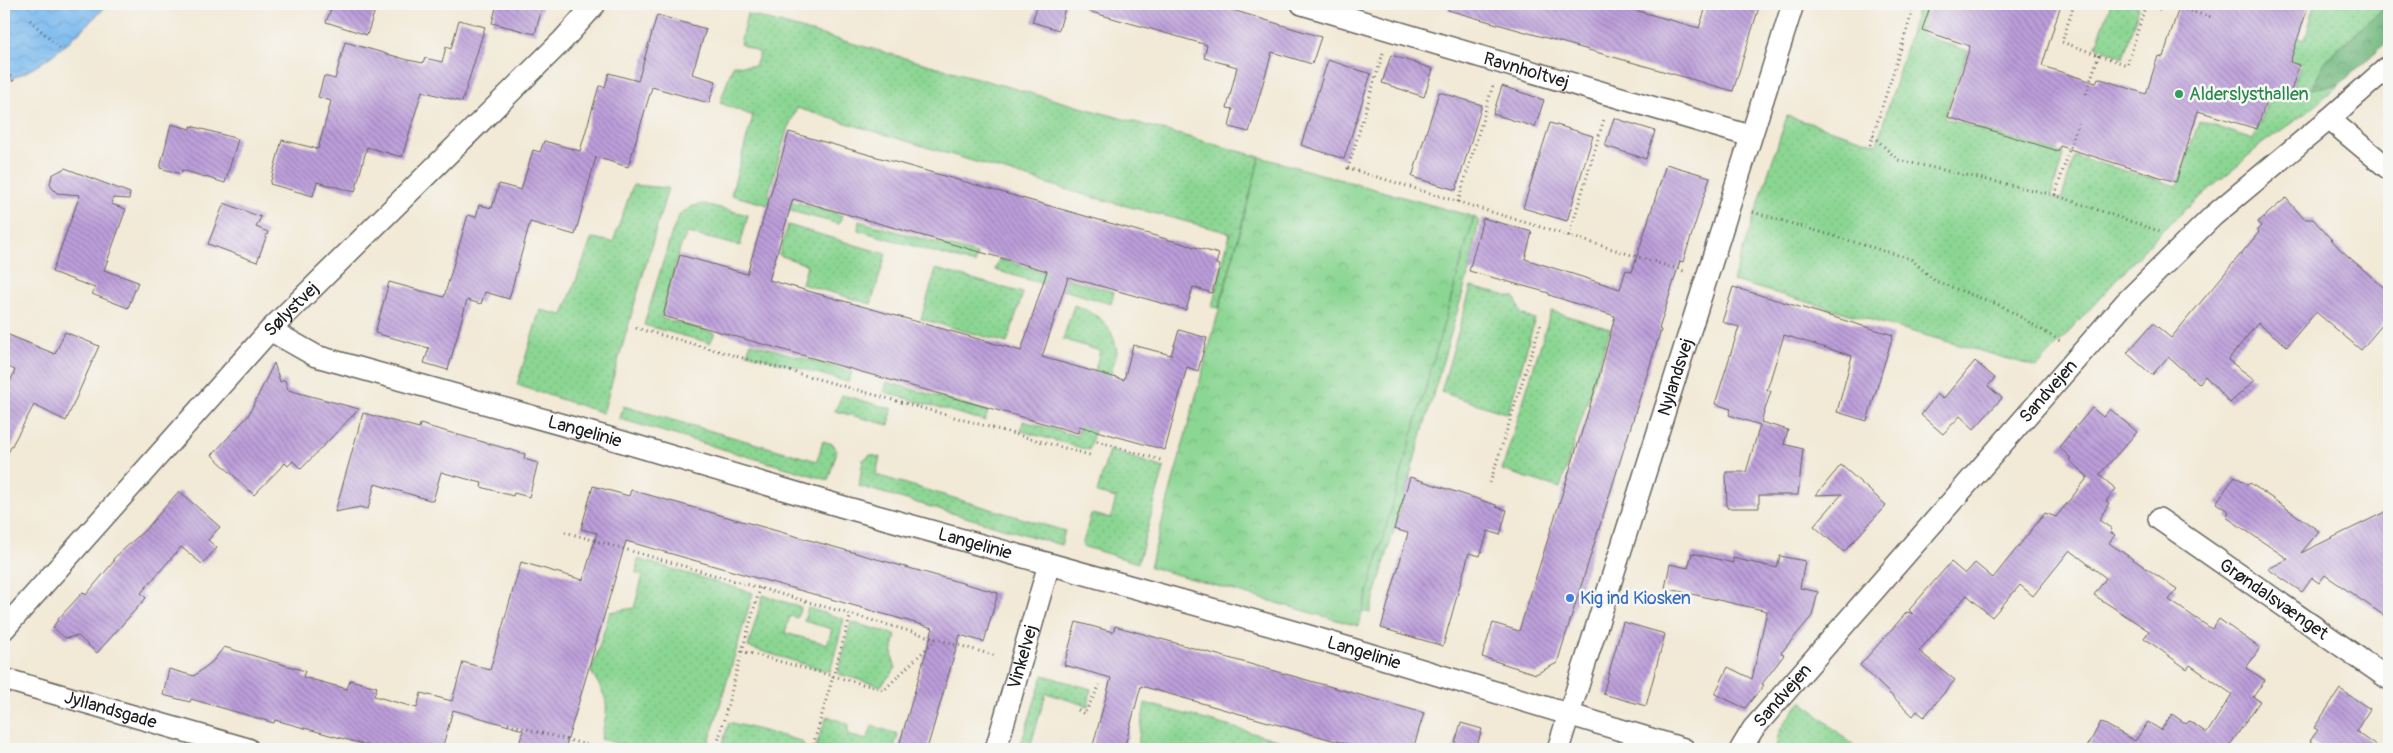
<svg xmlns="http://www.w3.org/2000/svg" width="2393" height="753" font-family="Pangolin,sans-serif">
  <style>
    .grass { fill: url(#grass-dots); stroke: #547958 }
    .forest { fill: url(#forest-crowns); stroke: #466a4c }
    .park { fill: url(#park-crowns); stroke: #547958 }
    .water { fill: url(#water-waves); stroke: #4b6b86 }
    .building { fill: url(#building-back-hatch); fill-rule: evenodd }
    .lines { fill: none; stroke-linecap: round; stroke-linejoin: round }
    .minor-casing { stroke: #67645d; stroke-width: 24 }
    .path { stroke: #67645d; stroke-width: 3; stroke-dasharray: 1 4; stroke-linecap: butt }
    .minor { stroke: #fff; stroke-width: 21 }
    .leisure-dot { fill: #2e9e5b; stroke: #f6f6f2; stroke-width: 2 }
    .shop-dot { fill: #3f7fe0; stroke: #f6f6f2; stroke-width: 2 }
    .labels { text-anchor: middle; stroke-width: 5; stroke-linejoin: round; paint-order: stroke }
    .street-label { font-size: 18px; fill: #1c1c1c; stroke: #f6f6f2 }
    .leisure-label { font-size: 18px; fill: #27864d; stroke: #f6f6f2; text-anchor: start }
    .shop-label { font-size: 18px; fill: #366cbe; stroke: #f6f6f2; text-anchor: start }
  </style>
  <defs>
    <pattern id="grass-dots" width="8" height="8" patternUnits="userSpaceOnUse" patternTransform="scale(1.25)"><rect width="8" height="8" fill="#8bd693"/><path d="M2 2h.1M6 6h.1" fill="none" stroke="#77b77e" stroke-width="1.8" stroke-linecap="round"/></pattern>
    <pattern id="forest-crowns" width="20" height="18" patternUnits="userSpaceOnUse" patternTransform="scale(1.25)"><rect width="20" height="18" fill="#70b77d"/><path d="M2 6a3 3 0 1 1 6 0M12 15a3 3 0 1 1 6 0" fill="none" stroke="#5b9466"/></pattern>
    <pattern id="park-crowns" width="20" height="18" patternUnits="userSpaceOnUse" patternTransform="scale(1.25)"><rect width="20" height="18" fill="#8bd693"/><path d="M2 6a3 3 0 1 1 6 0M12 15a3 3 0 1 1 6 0" fill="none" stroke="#77b77e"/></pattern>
    <pattern id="water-waves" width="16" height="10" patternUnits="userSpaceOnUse" patternTransform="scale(1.25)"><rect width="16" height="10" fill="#7abaef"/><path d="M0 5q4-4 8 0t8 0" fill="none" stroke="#699fcc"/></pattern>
    <pattern id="building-back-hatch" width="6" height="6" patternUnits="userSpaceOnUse" patternTransform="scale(1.25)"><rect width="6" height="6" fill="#bc9eda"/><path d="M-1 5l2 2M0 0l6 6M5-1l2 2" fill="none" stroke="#9880b0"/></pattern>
  </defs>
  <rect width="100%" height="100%" fill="#f6f6f2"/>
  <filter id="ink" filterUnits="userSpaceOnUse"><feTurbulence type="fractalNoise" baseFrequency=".02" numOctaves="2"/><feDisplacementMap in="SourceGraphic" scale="10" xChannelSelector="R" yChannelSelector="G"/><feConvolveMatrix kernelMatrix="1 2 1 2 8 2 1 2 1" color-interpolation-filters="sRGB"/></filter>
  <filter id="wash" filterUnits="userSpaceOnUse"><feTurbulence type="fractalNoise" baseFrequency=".0096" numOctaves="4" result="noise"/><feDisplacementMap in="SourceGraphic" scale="20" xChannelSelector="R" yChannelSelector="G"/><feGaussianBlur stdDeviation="1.12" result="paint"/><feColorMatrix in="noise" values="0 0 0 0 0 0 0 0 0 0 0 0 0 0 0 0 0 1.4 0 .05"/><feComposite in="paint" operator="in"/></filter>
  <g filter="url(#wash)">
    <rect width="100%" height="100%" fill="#f2e9d6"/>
    <g class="grass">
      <polygon points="1919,4 1928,4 1920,34 1968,51 1944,118 2064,154 2051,197 2061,200 2075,156 2177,186 2199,121 2253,139 2272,95 2288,101 2301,64 2226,38 2232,15 2305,40 2315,4 2388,4 2326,60 2312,88 2340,84 2307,112 2263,143 2161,231 2037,367 1733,281 1787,116 1877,144"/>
      <polygon points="2111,4 2130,4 2139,7 2123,58 2096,46"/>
      <polygon points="747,14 1260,157 1219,308 1212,307 1230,233 1088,196 797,108 787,130 768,195 842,215 839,224 731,195 753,116 720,103 733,65 755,66 760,53 740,44"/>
      <polygon points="633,185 668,188 603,413 517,385 540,310 563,315 592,238 613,242"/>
      <polygon points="704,204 748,215 740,246 687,233 680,248 661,318 715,333 710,343 644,325 672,232 680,214 693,206"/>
      <polygon points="1474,217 1479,221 1469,271 1370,613 1362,611"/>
      <polygon points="859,221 977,254 975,264 858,230"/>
      <polygon points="788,225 886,254 871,304 802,284 807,265 779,255"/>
      <polygon points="999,259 1114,292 1111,304 995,270"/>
      <polygon points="936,269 1023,293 1007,343 921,319"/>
      <polygon points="1471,287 1515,298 1521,314 1535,319 1508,414 1441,392"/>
      <path d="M1074,305C1099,315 1112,323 1117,352L1089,450L1021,431L1023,421L1078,436L1100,351L1063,339Z"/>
      <polygon points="1551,311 1610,329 1560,488 1502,470"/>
      <polygon points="751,343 852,372 848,382 747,353"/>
      <polygon points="887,382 988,411 985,421 884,392"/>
      <polygon points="842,395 892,409 889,425 835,411"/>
      <polygon points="623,406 817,461 823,441 833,444 837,451 828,480 620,419"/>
      <polygon points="1109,450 1164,468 1138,563 1082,546 1091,514 1111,518 1116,498 1097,493"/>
      <polygon points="870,455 880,457 876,475 1065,531 1061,545 859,486 863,460"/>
      <path d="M638,559L753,593L707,749H639L601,739C608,704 611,703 591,672L610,612L634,608L643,575L636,573Z"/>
      <polygon points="763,595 801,607 797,618 790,616 785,633 827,644 832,629 804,621 808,608 844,619 830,672 748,647"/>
      <path d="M851,622L896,635C893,647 890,656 896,668L881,686L838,674Z"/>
      <polygon points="1043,675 1091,689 1088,706 1046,693 1030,747 1021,744"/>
      <path d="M1802,701L1857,749H1777C1775,729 1790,716 1802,701Z"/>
      <polygon points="1145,703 1310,749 1137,749"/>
      <polygon points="827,716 848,724 848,735 867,740 872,726 898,734 894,749 815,749"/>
      <polygon points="729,722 801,741 806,749 721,749"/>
    </g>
    <polygon class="forest" points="2388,4 2389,40 2340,84 2311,89 2326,60"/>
    <polygon class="park" points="1260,157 1474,217 1358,626 1150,567"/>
    <path class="water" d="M4,4H109C77,33 47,68 4,81Z"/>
    <g id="blocks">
      <g class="building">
        <polygon points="333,4 377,4 367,35 326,22"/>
        <polygon points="497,4 543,4 535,34 492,23"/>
        <polygon points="1038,4 1066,4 1059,30 1032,22"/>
        <polygon points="1085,4 1213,4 1321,37 1312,64 1272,52 1249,132 1229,127 1233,109 1227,108 1237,67 1204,58 1207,45 1084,10"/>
        <polygon points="1449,4 1613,4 1699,28 1707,4 1760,4 1733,91 1448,10"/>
        <polygon points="1931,4 2061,4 2042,66 2096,83 2098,78 2146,94 2158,56 2163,57 2180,4 2309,4 2290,62 2299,65 2289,98 2269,92 2257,129 2198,111 2176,182 2060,146 2058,151 1948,117 1970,46 1922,30"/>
        <polygon points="657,15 706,29 692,74 716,81 709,103 652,87 628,167 596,157 575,235 530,222 509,299 485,292 481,304 467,300 448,370 424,363 429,348 375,333 389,282 444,297 468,215 476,217 479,205 492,208 499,184 521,190 533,150 540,152 544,141 580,151 599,86 605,87 609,73 638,81"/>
        <polygon points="459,20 485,27 462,102 422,91 402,157 367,147 355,192 317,182 313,196 270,184 282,140 318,149 331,101 318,97 324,76 335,79 345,42 408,60 423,63 425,58 442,62 446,47 451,49"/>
        <polygon points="1391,55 1433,69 1424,97 1382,83"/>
        <polygon points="1328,60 1371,74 1344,159 1301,145"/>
        <polygon points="1502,86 1544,100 1535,127 1493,114"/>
        <polygon points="1439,92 1482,105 1456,190 1412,177"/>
        <polygon points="1614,118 1655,131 1646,159 1605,146"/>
        <polygon points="1550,123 1593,136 1567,221 1523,208"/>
        <polygon points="171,124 190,129 191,126 238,139 225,183 182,170 181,174 160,168"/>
        <path d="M789,132L1219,254L1216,264L1220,265L1212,293L1193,287L1186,310L1068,277L1042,357L1124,380L1133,345L1171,355L1179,330L1207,338L1198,371L1187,367L1165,450L1079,426L1078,433L663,316L680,255L747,274ZM793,199L1047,271L1021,351L769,280Z"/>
        <polygon points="1666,164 1710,177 1683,262 1680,261 1659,329 1661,330 1557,663 1536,674 1482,657 1493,623 1519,631 1599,377 1615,316 1549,295 1549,293 1469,271 1483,218 1532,232 1525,259 1620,289 1626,270 1632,272"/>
        <polygon points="65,168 130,193 129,199 113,198 111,204 126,209 104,270 138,282 128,308 92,294 95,288 52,272 80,195 57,193 52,188 50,184 52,175"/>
        <polygon points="2286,198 2304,219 2313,219 2340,249 2389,292 2389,317 2361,350 2316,312 2287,346 2258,323 2228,360 2255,380 2230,403 2205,376 2199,384 2168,357 2152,375 2127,353 2153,323 2171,338 2259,232 2257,230 2261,226 2258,222"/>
        <polygon points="224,203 261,217 256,227 268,232 257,262 208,244"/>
        <polygon points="1733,287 1893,335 1867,421 1837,412 1852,356 1784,335 1767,390 1771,391 1761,422 1788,430 1784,444 1803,449 1798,495 1759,495 1759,508 1727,508 1726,472 1746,472 1760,425 1729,415 1731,409 1715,404 1739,327 1722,322"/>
        <polygon points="65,332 99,346 66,421 34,405 4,460 4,397 15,370 4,365 4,333 55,354"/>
        <polygon points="1975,361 1995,378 1988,386 2002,398 1974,429 1960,416 1943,434 1921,415 1937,394 1943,399"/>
        <polygon points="274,363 280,382 285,380 288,390 359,409 301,469 293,461 288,466 285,463 254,495 212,455 248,416"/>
        <polygon points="2092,408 2103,417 2110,409 2137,432 2099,475 2116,489 2106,501 2109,503 2099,520 2112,529 2110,532 2115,535 2109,543 2177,589 2169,600 2212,629 2219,619 2260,648 2246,668 2265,680 2253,697 2260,701 2228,748 2230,749 2086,749 2101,722 2135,741 2148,722 2161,730 2172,714 2186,724 2189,721 2207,733 2232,694 2190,665 2187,669 2144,638 2149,631 2094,595 2106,578 2070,550 2033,596 2020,585 1992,617 1967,595 1919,651 1955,680 1924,717 1917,711 1913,716 1860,665 1907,612 1913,614 1909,610 1951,562 1965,574 1975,563 1993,578 2045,513 2056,517 2088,477 2069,460 2071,458 2059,447"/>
        <polygon points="363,413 419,428 420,424 525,454 524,459 538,463 529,497 514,493 513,496 481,487 482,483 441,472 433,501 375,484 368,509 360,507 335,512"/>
        <polygon points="1841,465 1886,505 1844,552 1814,526 1842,494 1816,495"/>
        <polygon points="2235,476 2248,485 2250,483 2319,531 2301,553 2389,510 2389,619 2325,575 2319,583 2312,578 2302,592 2268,569 2288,559 2226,517 2229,512 2216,503"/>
        <polygon points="1410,477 1496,505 1496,507 1507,510 1500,535 1488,531 1480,556 1469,553 1443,646 1381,628 1408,533 1394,529"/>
        <polygon points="593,486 629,496 631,490 998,593 984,642 960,635 927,749 898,749 933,628 626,541 565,749 518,749 523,730 453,710 442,749 381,749 275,720 274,723 191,699 190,702 163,695 169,669 194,676 213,661 224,647 305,671 303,677 347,689 350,680 377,687 374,696 417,708 421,693 452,701 463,662 490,670 521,562 583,580 597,533 581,529"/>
        <polygon points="179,491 220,527 208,540 217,548 202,564 181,547 141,593 146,598 97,653 78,636 65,638 53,627 59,618 83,592 86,595 114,561 113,559 146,529"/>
        <polygon points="1692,553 1733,563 1733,558 1777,568 1780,556 1805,561 1800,588 1818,592 1812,616 1781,653 1784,655 1762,684 1764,685 1745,708 1715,694 1728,667 1752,679 1767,611 1665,588 1670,564 1688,568"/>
        <polygon points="1076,622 1113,632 1115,626 1424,713 1413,749 1364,749 1141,686 1124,749 1092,749 1111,678 1064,665"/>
        <polygon points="1623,622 1665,634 1646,706 1603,694"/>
        <polygon points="2340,689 2370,709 2356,731 2381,749 2323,749 2310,741 2318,730 2314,728"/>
        <polygon points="1461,723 1482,729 1476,749 1453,749"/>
      </g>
    </g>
  </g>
  <g filter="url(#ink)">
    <use href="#blocks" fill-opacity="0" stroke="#67645d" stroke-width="1"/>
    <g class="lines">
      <defs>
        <g id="minor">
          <path id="s1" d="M1302,4L1750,136"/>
          <polyline points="2329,119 2389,169"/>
          <path id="s2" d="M270,330L316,356L606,437L844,507L1309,636L1684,749"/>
          <path id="s3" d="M2159,519L2389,679"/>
          <path id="s4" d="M4,629L270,330L563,40L595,4"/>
          <path id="s5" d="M4,679L248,749"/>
          <path id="s6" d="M996,749L1049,564"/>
          <path id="s7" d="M1558,749L1793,4"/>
          <path id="s8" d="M1741,749L1753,729L2126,302L2213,216L2329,119L2389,66"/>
        </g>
      </defs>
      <use href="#minor" class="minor-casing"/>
      <g class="path">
        <polyline points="103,4 109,10"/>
        <polyline points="2074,4 2062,42 2127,65 2146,4"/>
        <polyline points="2145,4 2162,10 2164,4"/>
        <polyline points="2166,4 2211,17"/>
        <polyline points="30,20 62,51"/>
        <polyline points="1383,53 1348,168 1684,271"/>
        <polyline points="4,68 14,82"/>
        <polyline points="2086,94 2099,54"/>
        <polyline points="1873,136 1898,160 2055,195 2161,232"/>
        <polyline points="1870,145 1915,4"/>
        <polyline points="2055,195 2078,123"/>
        <polyline points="1458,202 1493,85"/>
        <polyline points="1753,212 1911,259 1935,281 2002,306 2060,341"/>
        <polyline points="1569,236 1604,119"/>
        <polyline points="636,328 1093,456"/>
        <polyline points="1097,441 1161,460"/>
        <polyline points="1490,483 1541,323"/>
        <polyline points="565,532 996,656"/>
        <polyline points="760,588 742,651 884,690 936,639"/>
        <polyline points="1078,710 1084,714 1100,685"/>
        <polyline points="508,724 602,749"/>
        <polyline points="716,749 742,651"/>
        <polyline points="812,749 851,614"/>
      </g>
      <use href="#minor" class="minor"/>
    </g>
  </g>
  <circle class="leisure-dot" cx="2179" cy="94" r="5"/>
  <circle class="shop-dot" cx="1570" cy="598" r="5"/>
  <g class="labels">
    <g class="street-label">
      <text dy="6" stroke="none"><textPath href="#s1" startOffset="234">Ravnholtvej</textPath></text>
      <text dy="6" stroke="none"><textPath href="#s4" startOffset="430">Sølystvej</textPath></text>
      <text dy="6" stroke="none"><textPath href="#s7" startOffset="390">Nylandsvej</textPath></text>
      <text dy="6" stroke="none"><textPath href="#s8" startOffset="472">Sandvejen</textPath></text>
      <text dy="6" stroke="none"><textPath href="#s2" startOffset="332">Langelinie</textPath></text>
      <text dy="6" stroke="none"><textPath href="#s2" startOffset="738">Langelinie</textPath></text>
      <text dy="6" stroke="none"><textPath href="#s3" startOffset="140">Grøndalsvænget</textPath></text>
      <text dy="6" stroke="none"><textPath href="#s2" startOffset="1142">Langelinie</textPath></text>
      <text dy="6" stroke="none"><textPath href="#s6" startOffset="96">Vinkelvej</textPath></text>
      <text dy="6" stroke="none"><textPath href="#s8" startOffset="68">Sandvejen</textPath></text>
      <text dy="6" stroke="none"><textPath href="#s5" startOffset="111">Jyllandsgade</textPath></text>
    </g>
    <g class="leisure-label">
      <text x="2189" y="100">Alderslysthallen</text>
    </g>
    <g class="shop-label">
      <text x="1580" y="604">Kig ind Kiosken</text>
    </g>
  </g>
  <rect width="2393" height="753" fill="none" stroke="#f6f6f2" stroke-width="20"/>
</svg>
